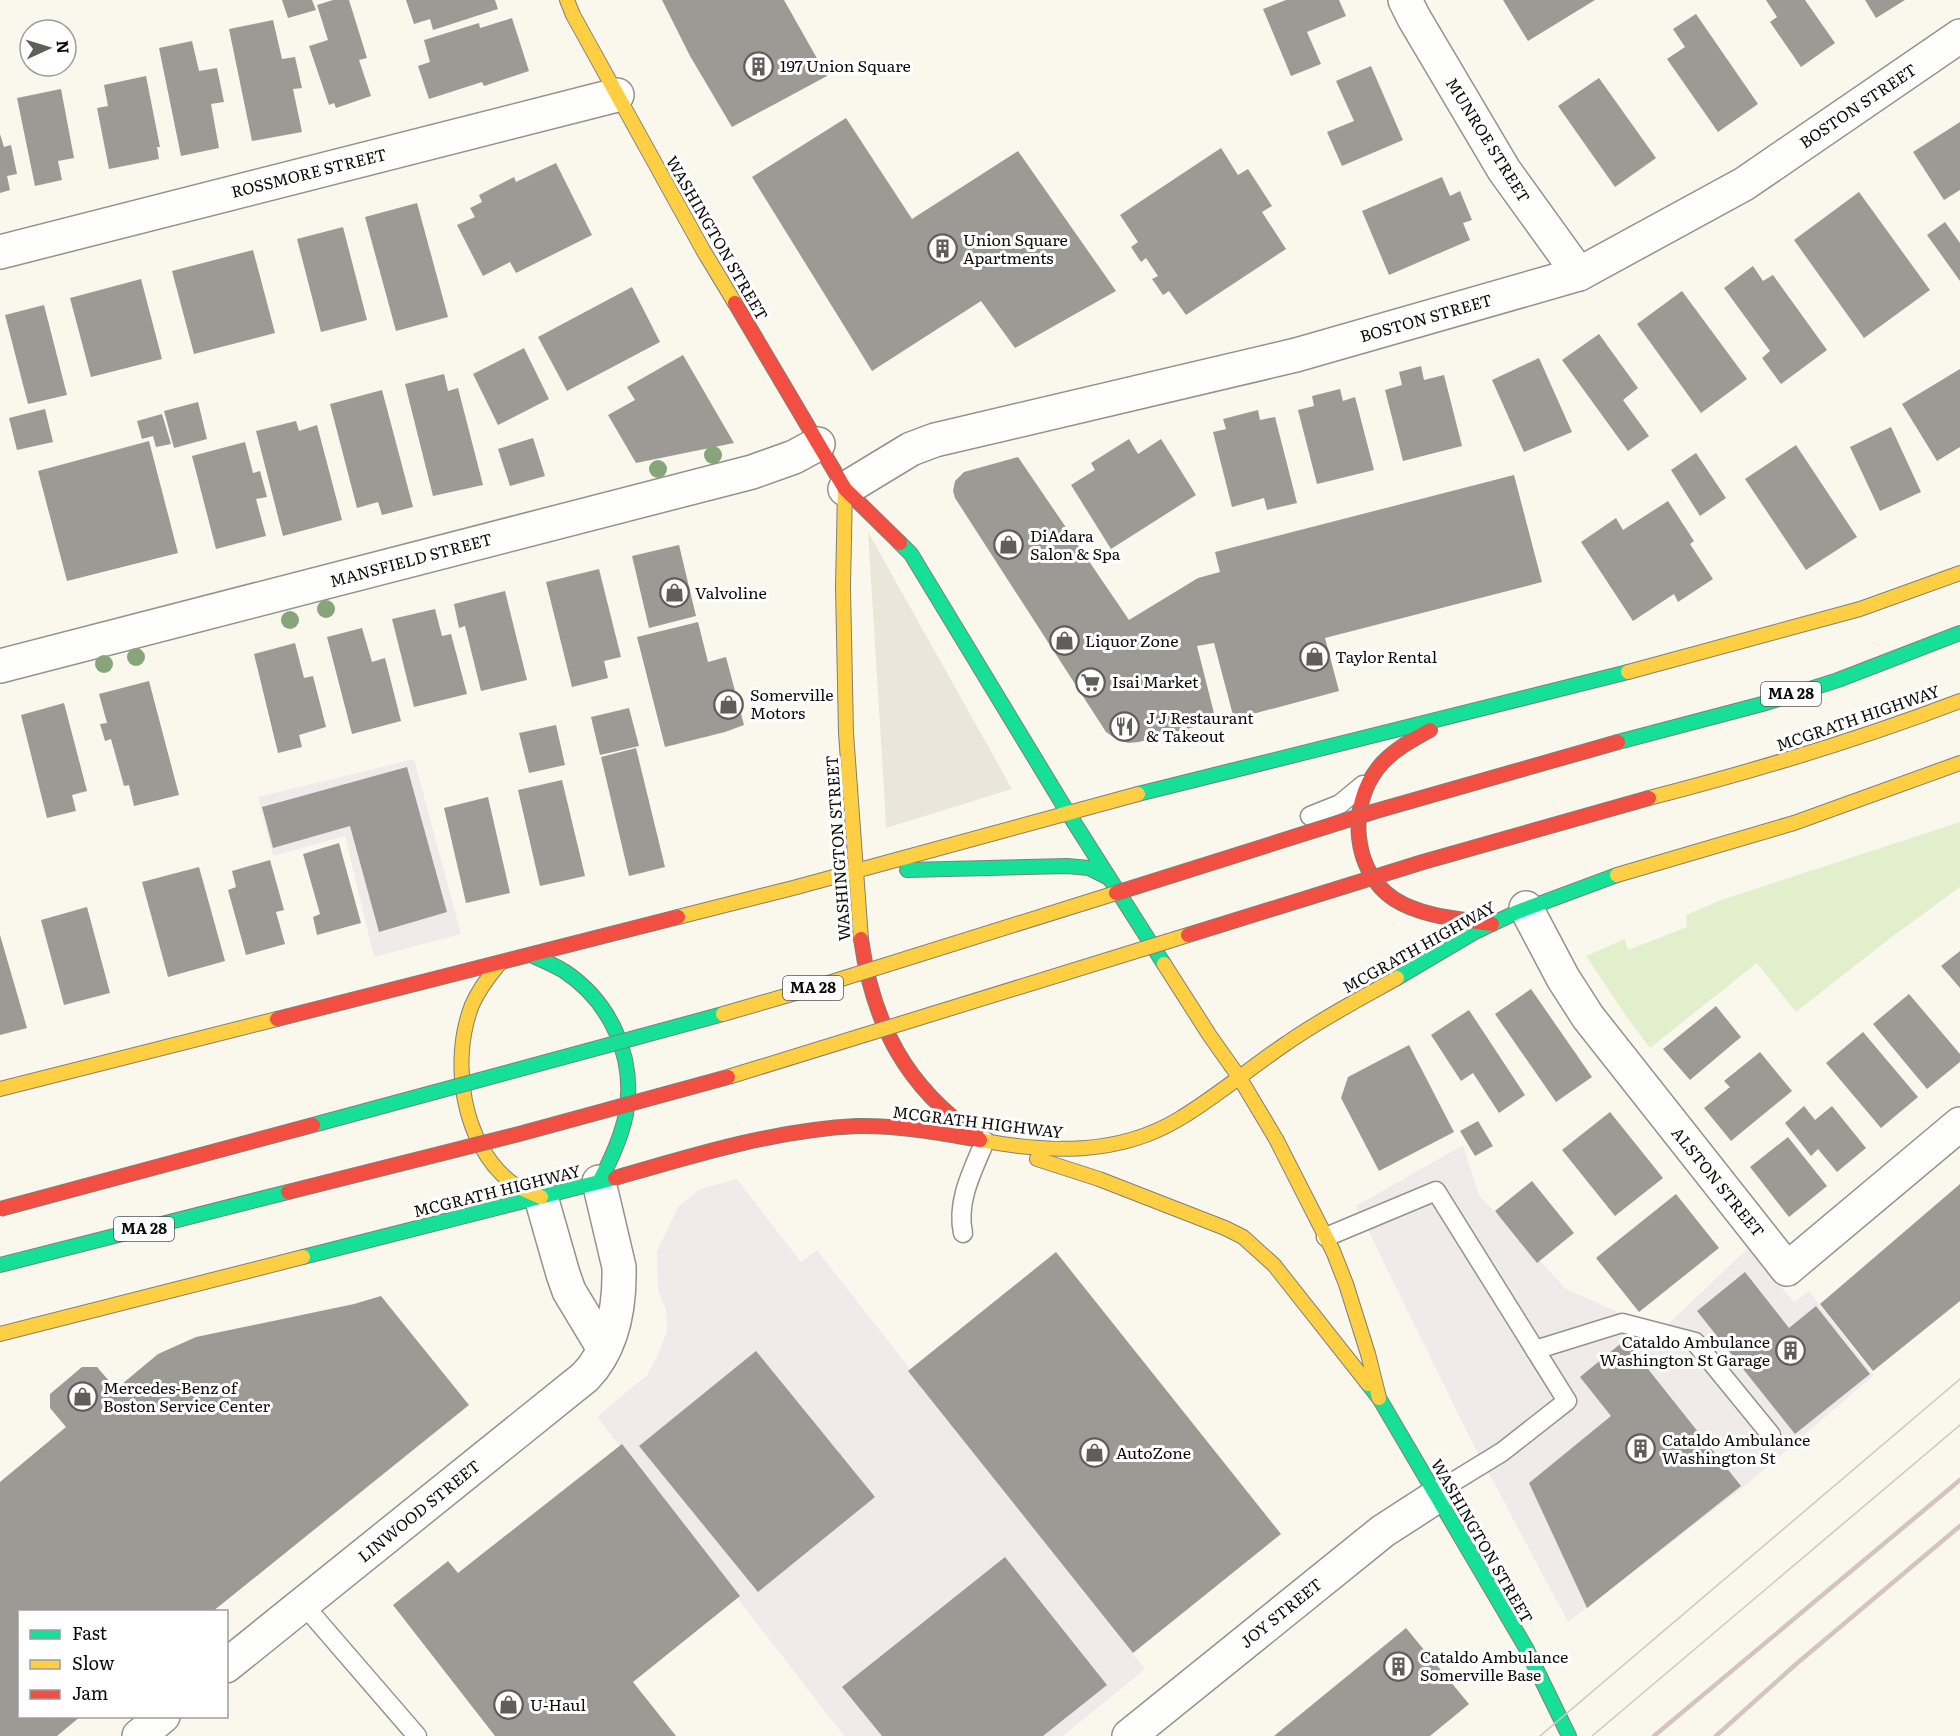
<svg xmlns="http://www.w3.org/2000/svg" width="1960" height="1736" font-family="Literata,serif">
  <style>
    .industrial { fill: #f1eaeb }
    .green { fill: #e2efcd }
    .plaza { fill: #eae6d9 }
    .building { fill: #9c9a94 }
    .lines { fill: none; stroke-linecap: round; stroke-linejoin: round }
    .lane-casing { stroke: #93928d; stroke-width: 21 }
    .street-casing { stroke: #93928d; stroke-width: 36 }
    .fast-casing { stroke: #807f7a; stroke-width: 16 }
    .slow-casing { stroke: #807f7a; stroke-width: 16 }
    .jam-casing { stroke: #807f7a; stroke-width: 16 }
    .lane { stroke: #fefefc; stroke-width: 18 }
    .street { stroke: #fefefc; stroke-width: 33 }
    .fast { stroke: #16e098; stroke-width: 14 }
    .slow { stroke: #ffcf43; stroke-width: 14 }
    .jam { stroke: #f24e42; stroke-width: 14 }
    .tram { stroke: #d5c3c2; stroke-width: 1.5 }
    .rail { stroke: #d5c3c2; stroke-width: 4.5 }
    .fast-bridge-casing { stroke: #807f7a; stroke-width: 16; stroke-linecap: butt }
    .slow-bridge-casing { stroke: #807f7a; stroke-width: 16; stroke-linecap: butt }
    .jam-bridge-casing { stroke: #807f7a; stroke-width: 16; stroke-linecap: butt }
    .fast-bridge { stroke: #16e098; stroke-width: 14 }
    .slow-bridge { stroke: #ffcf43; stroke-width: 14 }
    .jam-bridge { stroke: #f24e42; stroke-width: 14 }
    .tree { fill: #88a57a }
    .labels { text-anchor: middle; stroke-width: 6; stroke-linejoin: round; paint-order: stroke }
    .shield { fill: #fff; stroke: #545454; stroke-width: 1.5 }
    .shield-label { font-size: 15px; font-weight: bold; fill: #0b0b0b }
    .poi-label { font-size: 16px; fill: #0b0b0b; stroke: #fff; text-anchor: start }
    .street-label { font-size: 16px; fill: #0b0b0b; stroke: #fff }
  </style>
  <rect width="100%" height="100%" fill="#faf8ed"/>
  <g class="industrial">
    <polygon points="414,759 461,934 374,957 345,836 273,856 258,797"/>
    <polygon points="1463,1145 1479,1195 1566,1289 1661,1331 1748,1248 1794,1302 1809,1291 1874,1375 1745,1486 1568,1622 1472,1442 1356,1206"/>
    <polygon points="737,1179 801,1262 817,1250 1145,1669 1063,1736 844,1736 597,1417 647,1375 658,1355 667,1331 666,1310 658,1291 657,1251 678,1207 700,1189"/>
  </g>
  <polygon class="green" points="1960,822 1960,887 1889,939 1796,1012 1757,963 1650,1048 1626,1016 1586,956 1625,939 1628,950 1687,927 1686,915 1721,900"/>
  <polygon class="plaza" points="868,532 1012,789 886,828 885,806"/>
  <g class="building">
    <polygon points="282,0 312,0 316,10 288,18"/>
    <polygon points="333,0 349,0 367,58 359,60 371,96 336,108 334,103 329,105 309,46 328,40 317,5"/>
    <polygon points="406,0 495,0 498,9 433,30 430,19 414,24"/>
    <polygon points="662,0 784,0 827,76 732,127 690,56"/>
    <polygon points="1286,0 1339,0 1346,16 1307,32 1321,64 1291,76 1263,9"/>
    <polygon points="1503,0 1595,0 1528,41"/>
    <polygon points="1766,0 1805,0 1835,43 1801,67 1770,22 1777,17"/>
    <polygon points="1865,0 1905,0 1876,18"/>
    <polygon points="1696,14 1758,104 1718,132 1667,59 1685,47 1673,29"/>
    <polygon points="512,18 529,71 484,86 482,82 429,99 418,66 430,62 424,40 479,23 480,28"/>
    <polygon points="273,20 282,59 295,57 302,88 293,89 302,132 252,141 229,29"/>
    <polygon points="192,41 199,71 217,68 224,102 211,104 219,148 181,156 159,48"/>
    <polygon points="1371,66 1403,140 1342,166 1327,132 1354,121 1336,81"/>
    <polygon points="146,76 160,147 157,147 159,159 109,169 97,108 108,106 104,85"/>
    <polygon points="1599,78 1656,158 1615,187 1558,106"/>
    <polygon points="61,89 74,158 58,161 62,180 35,186 17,98"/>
    <polygon points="846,118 912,219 1018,151 1116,291 1015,348 981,301 872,371 752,177"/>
    <polygon points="1960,122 1960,190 1944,200 1913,152"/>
    <polygon points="0,134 4,147 11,145 17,174 7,176 10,190 0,193"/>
    <polygon points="1221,148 1238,175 1248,169 1272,206 1262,212 1286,249 1186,315 1169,291 1163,295 1152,279 1158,276 1146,258 1141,262 1131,247 1138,242 1120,215"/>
    <polygon points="556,163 592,235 516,273 510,262 483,276 457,225 475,217 470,208 482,202 479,195 514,177 516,182"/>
    <polygon points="1442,177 1450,196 1460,191 1472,220 1463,223 1470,240 1389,275 1362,211"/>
    <polygon points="1859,192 1930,290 1864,338 1794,240"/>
    <polygon points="417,203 448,317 396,331 365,217"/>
    <polygon points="1945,222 1960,243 1960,281 1927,235"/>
    <polygon points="343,227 367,320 321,332 297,239"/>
    <polygon points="253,250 275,333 194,354 172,271"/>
    <polygon points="1753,266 1763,281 1773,275 1827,350 1781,384 1762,358 1770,351 1724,288"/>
    <polygon points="141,279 162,359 91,377 70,298"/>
    <polygon points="632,287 660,342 567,391 538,337"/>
    <polygon points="1682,291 1747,379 1701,413 1637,324"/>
    <polygon points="44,305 67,395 28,404 5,315"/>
    <polygon points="1599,334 1638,388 1623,400 1649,436 1628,451 1562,360"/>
    <polygon points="524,348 549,399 498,425 473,374"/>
    <polygon points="683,355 734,443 636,463 608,415 635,400 627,387"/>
    <polygon points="1539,358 1572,432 1524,452 1492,380"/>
    <polygon points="1421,366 1424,380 1444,375 1462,446 1403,461 1385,390 1402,385 1399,372"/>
    <polygon points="1960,369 1960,447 1937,461 1902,404"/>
    <polygon points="444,374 448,391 458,388 483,485 433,496 405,384"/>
    <polygon points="1340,389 1343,401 1355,397 1374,470 1317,484 1298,410 1314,406 1312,396"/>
    <polygon points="382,390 413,507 382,515 378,502 357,508 330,404"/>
    <polygon points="198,402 207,439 174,448 164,411"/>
    <polygon points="45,409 53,442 17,450 9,418"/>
    <polygon points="1258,410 1260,420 1275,417 1297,503 1267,510 1264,498 1232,507 1213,432 1226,429 1223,419"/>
    <polygon points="162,414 171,444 156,447 153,436 142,439 137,421"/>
    <polygon points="296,421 299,431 317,425 342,520 283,536 256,431"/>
    <polygon points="1891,427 1921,492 1880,511 1850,447"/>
    <polygon points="533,438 545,476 510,486 498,449"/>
    <polygon points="1129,439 1138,454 1161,439 1196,495 1111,549 1071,485 1095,470 1091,463"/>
    <polygon points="149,441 178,553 67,581 38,471"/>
    <polygon points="245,442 253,473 260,471 267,497 256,499 266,536 216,549 192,456"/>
    <polygon points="1796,445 1857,537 1806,570 1745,479"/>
    <polygon points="1696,453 1726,498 1700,516 1671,470"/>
    <polygon points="1018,457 1129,620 1198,578 1220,572 1215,552 1514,475 1542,582 1325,638 1339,691 1234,719 1214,643 1197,646 1216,721 1139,742 1128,743 1113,737 1106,732 955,498 953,491 955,481 964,472"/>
    <polygon points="1668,501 1694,541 1690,544 1713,579 1678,602 1674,594 1633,621 1581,542 1616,518 1623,530"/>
    <polygon points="679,545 696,616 649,628 632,556"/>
    <polygon points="599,569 621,657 604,661 608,678 572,687 546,582"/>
    <polygon points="505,591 527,680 481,691 465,626 459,628 454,604"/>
    <polygon points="435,609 442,636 451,634 467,694 414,707 392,619"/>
    <polygon points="698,622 708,662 726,657 744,725 725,732 665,747 637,637"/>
    <polygon points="362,628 372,662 385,658 401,721 352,734 327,637"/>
    <polygon points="295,643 304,678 313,676 326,727 299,735 302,747 278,753 254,654"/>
    <polygon points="149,681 179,795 134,806 129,785 124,786 111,739 105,741 100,724 107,723 99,694"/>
    <polygon points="64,703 87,791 72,795 76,811 47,818 21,715"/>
    <polygon points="629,708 639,746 600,755 591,717"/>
    <polygon points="556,725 565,765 529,773 519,733"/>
    <polygon points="636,748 665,867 629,876 601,757"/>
    <polygon points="407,767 447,912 379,932 350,826 273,848 262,807"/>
    <polygon points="562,780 585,876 540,886 518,790"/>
    <polygon points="488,797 510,893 466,903 444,808"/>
    <polygon points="339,843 361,923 317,935 313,917 320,914 303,854"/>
    <polygon points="270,860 284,910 276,912 285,944 246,955 228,890 236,887 232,871"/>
    <polygon points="199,867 225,961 168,977 142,882"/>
    <polygon points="87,907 110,993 64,1005 41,920"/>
    <polygon points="0,935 27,1028 0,1035"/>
    <polygon points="1960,951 1960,988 1941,966"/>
    <polygon points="1531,989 1592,1077 1556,1102 1495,1014"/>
    <polygon points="1909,994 1960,1054 1960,1062 1927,1089 1873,1024"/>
    <polygon points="1716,1006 1741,1037 1690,1080 1663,1049"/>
    <polygon points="1469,1010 1525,1095 1499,1113 1473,1073 1461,1081 1431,1035"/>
    <polygon points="1863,1032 1918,1097 1881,1128 1826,1063"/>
    <polygon points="1409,1045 1454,1132 1379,1171 1341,1098 1348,1077"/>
    <polygon points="1760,1052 1792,1091 1731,1141 1704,1108 1730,1087 1724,1081"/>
    <polygon points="1804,1106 1815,1120 1832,1106 1866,1148 1837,1172 1818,1149 1811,1156 1785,1123"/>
    <polygon points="1610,1112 1663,1178 1615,1216 1562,1150"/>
    <polygon points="1478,1121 1493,1146 1475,1156 1460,1131"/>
    <polygon points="1788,1137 1827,1186 1789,1217 1750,1167"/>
    <polygon points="1532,1181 1574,1233 1537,1263 1495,1211"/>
    <polygon points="1960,1184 1960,1301 1873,1371 1820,1304"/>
    <polygon points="1676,1194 1719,1248 1639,1312 1596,1258"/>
    <polygon points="1056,1252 1281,1534 1133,1653 908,1371"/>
    <polygon points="1745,1272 1789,1328 1816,1306 1870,1374 1795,1434 1697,1311"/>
    <polygon points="381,1296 469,1405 212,1612 20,1612 20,1716 81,1716 57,1736 0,1736 0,1482 66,1427 50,1408 50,1394 82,1367 97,1367 116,1389 158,1354 196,1337 354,1304"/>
    <polygon points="1625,1340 1741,1486 1587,1608 1529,1483 1611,1416 1580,1377"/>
    <polygon points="756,1351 875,1497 758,1592 639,1446"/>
    <polygon points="622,1444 740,1596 633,1682 676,1736 495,1736 393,1605 448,1561 458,1573"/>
    <polygon points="1005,1557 1107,1685 1043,1736 882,1736 842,1687"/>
    <polygon points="1406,1628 1469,1704 1430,1736 1274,1736"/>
  </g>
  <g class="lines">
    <defs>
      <g id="lane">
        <polyline points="1310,816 1340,804 1363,785"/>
        <path d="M963,1233C956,1201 973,1170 985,1141"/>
        <polyline points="1326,1237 1436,1191 1567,1401 1502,1452 1435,1493"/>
        <polyline points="1535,1350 1622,1323 1695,1342 1771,1435"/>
        <polyline points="303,1604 417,1736"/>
      </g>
      <g id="street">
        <polyline points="1405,0 1414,18 1504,170 1579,274"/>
        <polyline points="0,252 617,95"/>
        <polyline points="845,489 911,449 935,440 1296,355 1579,274 1744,184 1960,36"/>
        <polyline points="0,666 752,472 794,457 818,444"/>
        <polyline points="1526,908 1563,978 1588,1017 1787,1269 1960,1124"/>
        <polyline points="541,1197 563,1274 569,1291 604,1349"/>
        <path d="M226,1666L585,1377C613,1348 620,1306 619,1267L599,1182"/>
        <polyline points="139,1736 163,1716"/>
        <polyline points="1129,1736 1383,1531 1437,1496"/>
      </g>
      <g id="fast">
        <polyline points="900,543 911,554 1068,813 1164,964"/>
        <polyline points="1618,742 1766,703 1838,680 1960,633"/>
        <polyline points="1138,794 1628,672"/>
        <polyline points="907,870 1067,866 1089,868 1109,878"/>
        <path d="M531,955C542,960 554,965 564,971C611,1002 636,1058 626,1114C621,1138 611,1160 599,1182"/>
        <polyline points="1397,978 1473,933 1517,912 1617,875"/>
        <polyline points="303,1257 615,1178"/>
        <polyline points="0,1265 288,1192"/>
        <polyline points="1368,1384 1379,1398 1526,1648 1569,1736"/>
      </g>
      <g id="slow">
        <polyline points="567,0 573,15 703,250 735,303"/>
        <polyline points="845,489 843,587 846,733 861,939"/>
        <polyline points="1628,672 1860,609 1960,573"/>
        <path d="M1649,798C1754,771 1858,740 1960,701"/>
        <polyline points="1617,875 1794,823 1960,763"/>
        <polyline points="678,917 793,888 1138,794"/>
        <path d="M500,963C489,976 479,989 472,1005C450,1061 462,1145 512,1183C521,1189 531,1193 541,1197"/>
        <polyline points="1164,964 1210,1036 1239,1077 1276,1139 1333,1251 1346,1284 1368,1354 1379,1398"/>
        <polyline points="0,1089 277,1019"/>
        <path d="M980,1140C1047,1153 1118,1156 1179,1119C1216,1097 1251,1067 1287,1043C1321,1019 1360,999 1397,978"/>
        <polyline points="1037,1159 1099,1179 1225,1228 1243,1237 1274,1265 1368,1384"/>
        <polyline points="0,1334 303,1257"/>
      </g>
      <g id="jam">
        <polyline points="735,303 845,489 900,543"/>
        <path d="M1430,730C1412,740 1391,751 1378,768C1348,806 1352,871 1394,899C1422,917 1460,919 1492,924"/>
        <path d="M861,939C873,1024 906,1087 977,1136"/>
        <polyline points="277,1019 678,917"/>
        <path d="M615,1178C694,1155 775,1130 857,1126C896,1125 942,1133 980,1140"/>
      </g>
    </defs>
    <use href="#lane" class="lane-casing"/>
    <use href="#street" class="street-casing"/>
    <use href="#fast" class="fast-casing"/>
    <use href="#slow" class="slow-casing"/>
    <use href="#jam" class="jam-casing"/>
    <use href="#lane" class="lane"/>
    <use href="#street" class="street"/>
    <use href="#fast" class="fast"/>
    <use href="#slow" class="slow"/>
    <use href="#jam" class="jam"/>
    <g class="tram">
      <polyline points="1540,1736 1960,1379"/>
      <polyline points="1592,1736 1960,1425"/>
    </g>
    <g class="rail">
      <polyline points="1654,1736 1960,1480"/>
      <polyline points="1716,1736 1795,1665 1960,1526"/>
    </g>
    <defs>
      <polyline id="fast-bridge" points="313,1125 723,1014"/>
      <g id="slow-bridge">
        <polyline points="723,1014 806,990 1116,893"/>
        <polyline points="728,1077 1188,935"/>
      </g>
      <g id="jam-bridge">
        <polyline points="1116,893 1376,811 1618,742"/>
        <polyline points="1188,935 1423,862 1649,798"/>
        <polyline points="288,1192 519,1134 728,1077"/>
        <polyline points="0,1209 313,1125"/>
      </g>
    </defs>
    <use href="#fast-bridge" class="fast-bridge-casing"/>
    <use href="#slow-bridge" class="slow-bridge-casing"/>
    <use href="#jam-bridge" class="jam-bridge-casing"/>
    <use href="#fast-bridge" class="fast-bridge"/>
    <use href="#slow-bridge" class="slow-bridge"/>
    <use href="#jam-bridge" class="jam-bridge"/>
  </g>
  <g class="tree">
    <circle cx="713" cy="455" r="9"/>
    <circle cx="658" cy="469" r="9"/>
    <circle cx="326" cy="609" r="9"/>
    <circle cx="290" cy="620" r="9"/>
    <circle cx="136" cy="657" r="9"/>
    <circle cx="104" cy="664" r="9"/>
  </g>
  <defs>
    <symbol id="building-ring" viewBox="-11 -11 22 22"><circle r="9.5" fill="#fff" stroke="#5f5e5a" stroke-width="1.5"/><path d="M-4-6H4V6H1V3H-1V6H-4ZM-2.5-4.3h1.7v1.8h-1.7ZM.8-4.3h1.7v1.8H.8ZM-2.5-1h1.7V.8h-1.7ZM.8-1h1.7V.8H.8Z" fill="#5f5e5a"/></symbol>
    <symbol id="shop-ring" viewBox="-11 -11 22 22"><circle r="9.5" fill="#fff" stroke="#5f5e5a" stroke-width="1.5"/><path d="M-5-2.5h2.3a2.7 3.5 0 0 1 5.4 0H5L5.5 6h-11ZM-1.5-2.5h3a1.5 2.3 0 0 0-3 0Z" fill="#5f5e5a"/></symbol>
    <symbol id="supermarket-ring" viewBox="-11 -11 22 22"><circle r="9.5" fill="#fff" stroke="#5f5e5a" stroke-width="1.5"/><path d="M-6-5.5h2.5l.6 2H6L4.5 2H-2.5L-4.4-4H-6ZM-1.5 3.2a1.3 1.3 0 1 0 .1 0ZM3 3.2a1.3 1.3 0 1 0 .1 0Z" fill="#5f5e5a"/></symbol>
    <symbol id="restaurant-ring" viewBox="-11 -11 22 22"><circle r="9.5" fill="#fff" stroke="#5f5e5a" stroke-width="1.5"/><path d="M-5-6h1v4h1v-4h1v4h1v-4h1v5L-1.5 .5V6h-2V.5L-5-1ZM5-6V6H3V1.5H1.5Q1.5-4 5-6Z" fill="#5f5e5a"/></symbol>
  </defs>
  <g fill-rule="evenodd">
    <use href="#building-ring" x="742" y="50" width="33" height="33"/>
    <use href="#building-ring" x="926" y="232" width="33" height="33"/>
    <use href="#shop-ring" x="992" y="528" width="33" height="33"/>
    <use href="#shop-ring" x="658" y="576" width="33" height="33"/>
    <use href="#shop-ring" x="1048" y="624" width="33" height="33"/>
    <use href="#shop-ring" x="1298" y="640" width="33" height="33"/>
    <use href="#supermarket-ring" x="1074" y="666" width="33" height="33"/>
    <use href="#shop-ring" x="712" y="688" width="33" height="33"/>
    <use href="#restaurant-ring" x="1108" y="710" width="33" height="33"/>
    <use href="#building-ring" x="1774" y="1334" width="33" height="33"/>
    <use href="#shop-ring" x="66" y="1380" width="33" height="33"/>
    <use href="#building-ring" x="1624" y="1432" width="33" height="33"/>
    <use href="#shop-ring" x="1078" y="1436" width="33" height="33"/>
    <use href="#building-ring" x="1382" y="1650" width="33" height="33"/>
    <use href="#shop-ring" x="492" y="1688" width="33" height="33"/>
  </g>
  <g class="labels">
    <g class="shield">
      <rect x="1761" y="682" width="60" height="24" rx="4.5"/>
      <rect x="783" y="976" width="60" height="24" rx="4.5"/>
      <rect x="114" y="1217" width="60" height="24" rx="4.5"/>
    </g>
    <g class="shield-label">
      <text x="1791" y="699">MA 28</text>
      <text x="813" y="993">MA 28</text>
      <text x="144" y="1234">MA 28</text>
    </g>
    <g class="poi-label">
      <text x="780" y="72">197 Union Square</text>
      <text x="963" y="246">Union Square<tspan x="963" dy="18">Apartments</tspan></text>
      <text x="1030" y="542">DiAdara<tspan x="1030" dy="18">Salon &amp; Spa</tspan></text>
      <text x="695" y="599">Valvoline</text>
      <text x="1085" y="647">Liquor Zone</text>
      <text x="1335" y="663">Taylor Rental</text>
      <text x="1112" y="688">Isai Market</text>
      <text x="750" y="701">Somerville<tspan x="750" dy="18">Motors</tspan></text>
      <text x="1146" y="724">J J Restaurant<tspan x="1146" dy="18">&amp; Takeout</tspan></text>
      <text x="1770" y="1348" text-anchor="end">Cataldo Ambulance<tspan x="1770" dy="18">Washington St Garage</tspan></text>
      <text x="103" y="1394">Mercedes-Benz of<tspan x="103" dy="18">Boston Service Center</tspan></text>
      <text x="1662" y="1446">Cataldo Ambulance<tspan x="1662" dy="18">Washington St</tspan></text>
      <text x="1116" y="1459">AutoZone</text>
      <text x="1420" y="1663">Cataldo Ambulance<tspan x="1420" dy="18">Somerville Base</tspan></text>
      <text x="530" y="1711">U-Haul</text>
    </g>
    <g class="street-label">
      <text transform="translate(1858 106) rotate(-34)" y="6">BOSTON STREET</text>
      <text transform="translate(1488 140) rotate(58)" y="6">MUNROE STREET</text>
      <text transform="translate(309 173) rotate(-14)" y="6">ROSSMORE STREET</text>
      <text transform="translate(717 238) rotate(60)" y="6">WASHINGTON STREET</text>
      <text transform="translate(1426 318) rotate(-16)" y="6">BOSTON STREET</text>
      <text transform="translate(411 560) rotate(-15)" y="6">MANSFIELD STREET</text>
      <text transform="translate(1858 718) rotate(-19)" y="6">MCGRATH HIGHWAY</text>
      <text transform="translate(838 848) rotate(-94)" y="6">WASHINGTON STREET</text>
      <text transform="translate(1419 947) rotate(-29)" y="6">MCGRATH HIGHWAY</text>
      <text transform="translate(978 1122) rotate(7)" y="6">MCGRATH HIGHWAY</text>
      <text transform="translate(1718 1182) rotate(51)" y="6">ALSTON STREET</text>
      <text transform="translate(497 1191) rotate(-14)" y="6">MCGRATH HIGHWAY</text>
      <text transform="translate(419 1511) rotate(-39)" y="6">LINWOOD STREET</text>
      <text transform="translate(1482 1541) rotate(60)" y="6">WASHINGTON STREET</text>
      <text transform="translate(1281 1613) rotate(-39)" y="6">JOY STREET</text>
    </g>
  </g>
  <rect x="18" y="1610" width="210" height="108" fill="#ffffff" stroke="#9d9d9d" stroke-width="1.5"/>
  <rect x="30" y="1630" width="30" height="9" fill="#16e098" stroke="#9d9d9d" stroke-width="1.5"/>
  <text x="72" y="1640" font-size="18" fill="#0b0b0b">Fast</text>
  <rect x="30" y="1660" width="30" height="9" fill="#ffcf43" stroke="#9d9d9d" stroke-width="1.5"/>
  <text x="72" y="1670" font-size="18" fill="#0b0b0b">Slow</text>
  <rect x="30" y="1690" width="30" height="9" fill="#f24e42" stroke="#9d9d9d" stroke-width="1.5"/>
  <text x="72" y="1700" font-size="18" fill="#0b0b0b">Jam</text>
  <g transform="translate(48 48) rotate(86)"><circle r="28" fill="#ffffff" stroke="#9d9d9d" stroke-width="1.5"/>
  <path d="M0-4.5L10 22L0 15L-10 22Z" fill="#5f5e5a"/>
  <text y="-9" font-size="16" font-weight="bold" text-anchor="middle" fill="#0b0b0b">N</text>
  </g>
</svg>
